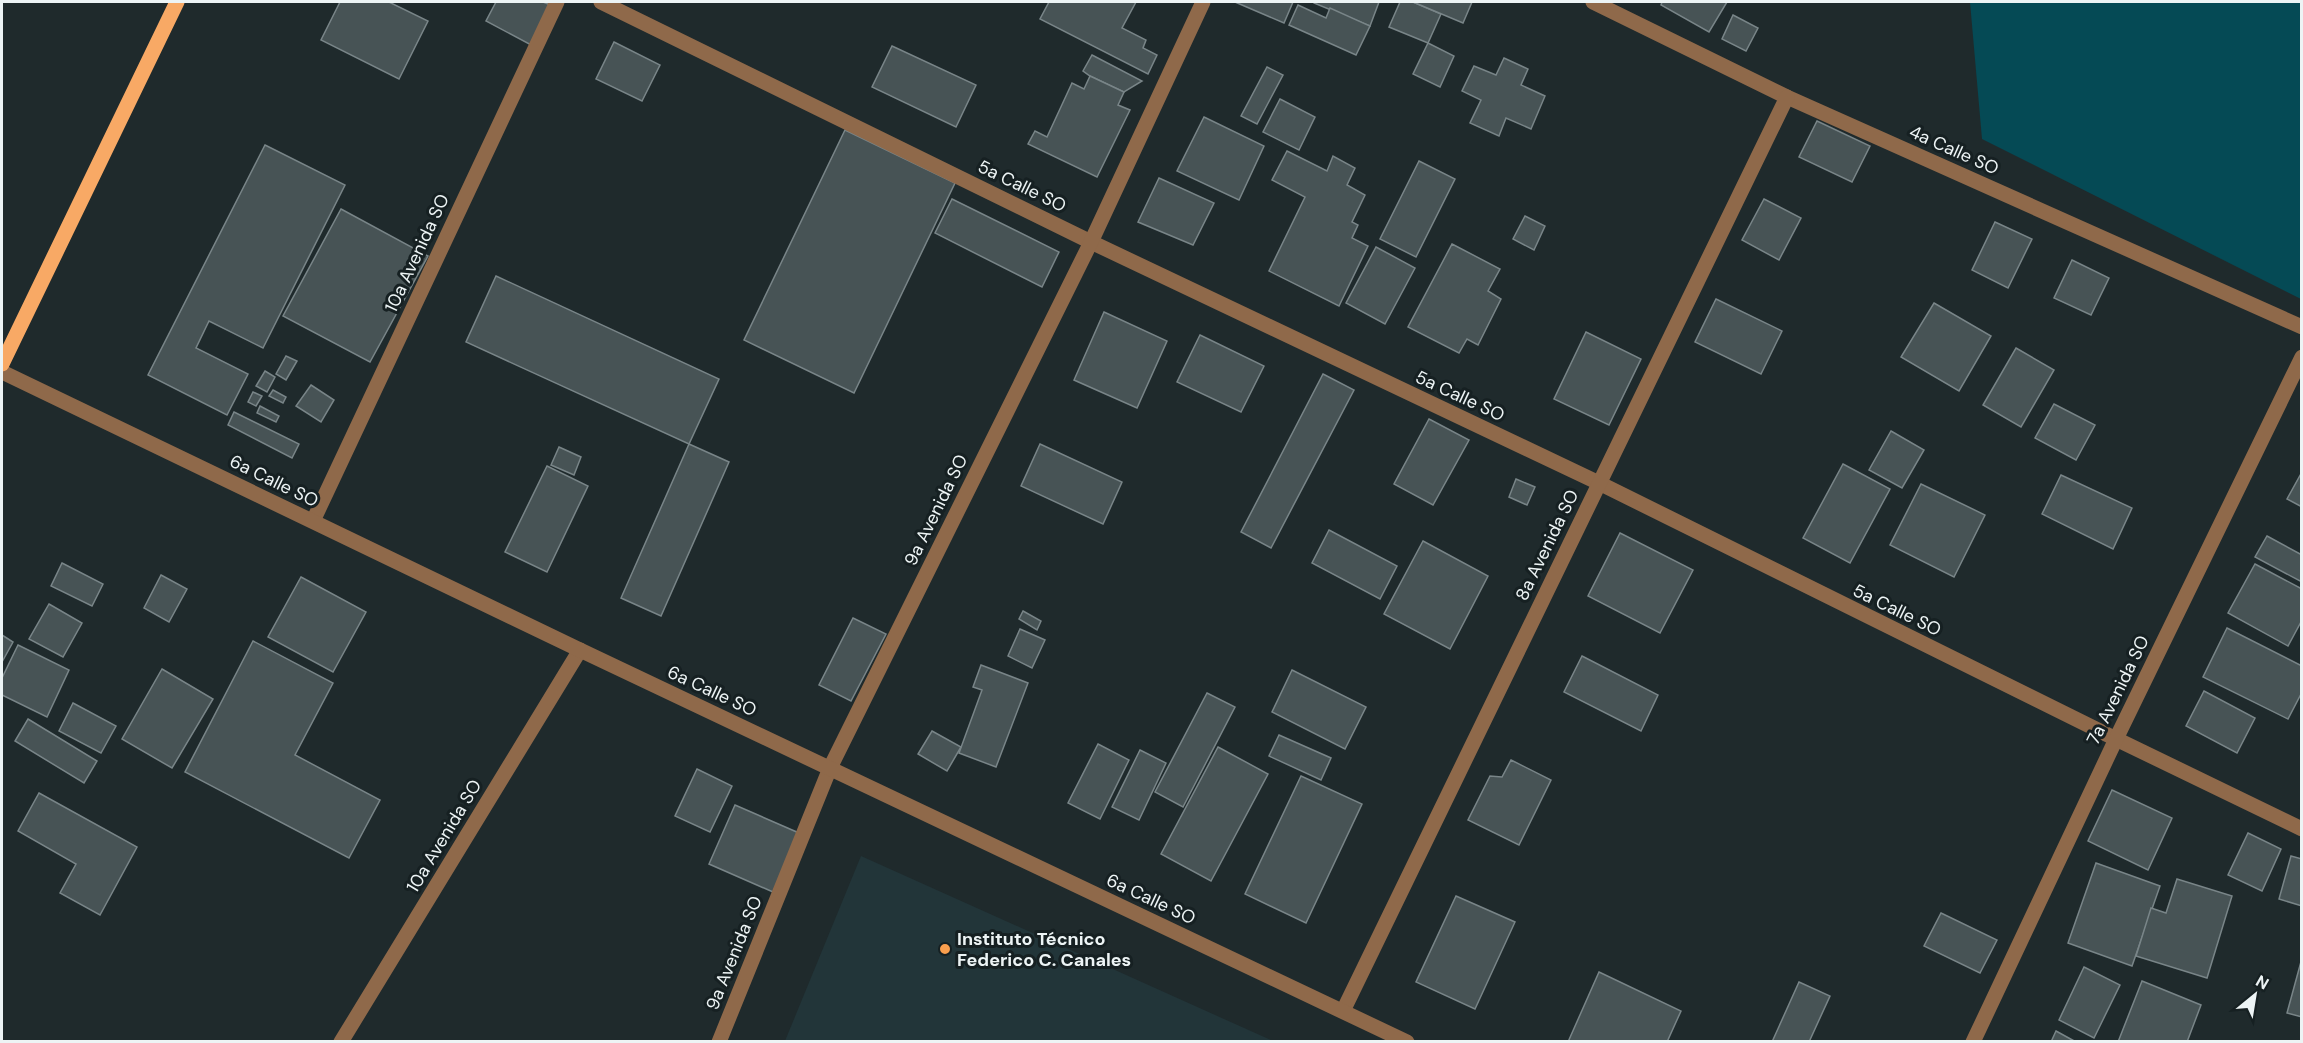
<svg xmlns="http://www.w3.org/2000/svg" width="2303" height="1043" font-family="'DM Sans',sans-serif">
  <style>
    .built { fill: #223539 }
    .green { fill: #054a55 }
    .building { fill: #475355; stroke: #798588; stroke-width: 1.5 }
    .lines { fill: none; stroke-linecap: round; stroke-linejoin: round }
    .minor { stroke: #8f694a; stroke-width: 15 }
    .tertiary { stroke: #8f694a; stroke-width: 15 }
    .primary { stroke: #f8a965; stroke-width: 15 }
    .poi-dot { fill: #fa9f4e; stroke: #162022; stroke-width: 2 }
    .labels { text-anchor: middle; stroke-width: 6; stroke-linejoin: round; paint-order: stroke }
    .street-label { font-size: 18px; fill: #edf4f5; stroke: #162022 }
    .poi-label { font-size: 18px; font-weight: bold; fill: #edf4f5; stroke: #162022; text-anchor: start }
  </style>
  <rect width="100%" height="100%" fill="#1f2a2c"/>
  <polygon class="built" points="861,856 1273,1041 785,1041"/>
  <polygon class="green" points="1970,2 2301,2 2301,299 1982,139"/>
  <g class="building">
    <polygon points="340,2 389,2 428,21 399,79 321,40"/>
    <polygon points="496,2 543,2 553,6 533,46 486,21"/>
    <polygon points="1049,2 1136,2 1122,28 1146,40 1143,48 1157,55 1148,74 1040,19"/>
    <polygon points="1235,2 1293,2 1284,23"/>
    <polygon points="1314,2 1379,2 1370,26 1314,3"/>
    <polygon points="1400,2 1413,2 1441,14 1428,43 1389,27"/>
    <polygon points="1413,2 1472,2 1463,23"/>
    <polygon points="1662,2 1727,2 1709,32 1661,5"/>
    <polygon points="1298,5 1326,18 1330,8 1370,26 1356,55 1289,25"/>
    <polygon points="1733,15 1758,28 1746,51 1722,39"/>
    <polygon points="614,42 660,65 642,101 596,79"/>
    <polygon points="1428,43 1454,56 1440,87 1413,74"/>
    <polygon points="892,46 976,85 956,127 872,87"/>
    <polygon points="1092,55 1142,81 1124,92 1090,76 1083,71"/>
    <polygon points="1504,58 1528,69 1521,85 1545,96 1531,129 1506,118 1499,136 1470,123 1481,100 1462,91 1474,66 1496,75"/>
    <polygon points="1267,67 1283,75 1257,124 1241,116"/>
    <polygon points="1090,76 1124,92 1118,105 1130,110 1097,177 1028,144 1035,131 1047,137 1072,83 1084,89"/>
    <polygon points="1280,99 1315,117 1299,150 1263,132"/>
    <polygon points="1204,117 1264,146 1239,200 1177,171"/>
    <polygon points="1817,121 1870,146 1852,182 1799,157"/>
    <polygon points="845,130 955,183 854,393 744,340"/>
    <polygon points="265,145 345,185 263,348 209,321 196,348 248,374 227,415 148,375"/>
    <polygon points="1287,151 1327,171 1333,156 1355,168 1347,185 1365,195 1352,222 1358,225 1352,238 1368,246 1339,306 1269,271 1305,197 1272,180"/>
    <polygon points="1419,161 1455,179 1416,257 1380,239"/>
    <polygon points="1159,178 1214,203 1193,245 1138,222"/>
    <polygon points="952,199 1059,252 1042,287 935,233"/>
    <polygon points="1764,199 1801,218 1779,260 1742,240"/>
    <polygon points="341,209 428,256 370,362 283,316"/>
    <polygon points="1525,216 1545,226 1534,250 1513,239"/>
    <polygon points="1995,222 2032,239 2008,288 1972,270"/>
    <polygon points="1452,244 1500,269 1488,291 1501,299 1478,345 1467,339 1459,353 1408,327"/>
    <polygon points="1376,247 1415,268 1385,324 1346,303"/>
    <polygon points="2072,260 2109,278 2091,315 2054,298"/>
    <polygon points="496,276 719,379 689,444 466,342"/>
    <polygon points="1716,299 1782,331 1761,374 1695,342"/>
    <polygon points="1934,303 1991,336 1959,391 1901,357"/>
    <polygon points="1104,312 1167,341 1137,408 1074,380"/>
    <polygon points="1586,332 1641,359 1609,425 1554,399"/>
    <polygon points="1200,335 1264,366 1241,412 1177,382"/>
    <polygon points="2016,348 2054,370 2021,427 1983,405"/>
    <polygon points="286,356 297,361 286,380 276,374"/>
    <polygon points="265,371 275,377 267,392 256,386"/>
    <polygon points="1323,374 1354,390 1271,548 1241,532"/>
    <polygon points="311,385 334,400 321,422 296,406"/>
    <polygon points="273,390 286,397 283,403 269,396"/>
    <polygon points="253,392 262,396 256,406 248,402"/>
    <polygon points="2054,404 2095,425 2076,460 2035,438"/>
    <polygon points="260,406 279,416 276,422 257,413"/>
    <polygon points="234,412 299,444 292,458 228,425"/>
    <polygon points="1429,419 1469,440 1433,505 1394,484"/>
    <polygon points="1891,431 1924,450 1902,488 1869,470"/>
    <polygon points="689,444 729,462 661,616 621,598"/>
    <polygon points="1040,444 1122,482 1103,524 1021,486"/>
    <polygon points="559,447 581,457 574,475 551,465"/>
    <polygon points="1843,464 1890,489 1850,563 1803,538"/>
    <polygon points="547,466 588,486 547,572 505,552"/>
    <polygon points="2302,472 2302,507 2287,499"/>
    <polygon points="2061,475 2132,508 2113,549 2042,514"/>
    <polygon points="1516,479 1535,487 1527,505 1509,497"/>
    <polygon points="1921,484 1985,515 1954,577 1890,545"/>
    <polygon points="1329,530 1397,566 1380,599 1312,563"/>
    <polygon points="1620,533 1693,570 1660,633 1588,596"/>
    <polygon points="2267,536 2302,555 2302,582 2255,557"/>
    <polygon points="1423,541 1488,576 1450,649 1384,614"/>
    <polygon points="62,563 103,584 92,606 51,586"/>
    <polygon points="2255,564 2302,589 2302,620 2288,646 2228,613"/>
    <polygon points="161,575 187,589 169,622 144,608"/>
    <polygon points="301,577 366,612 333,672 268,637"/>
    <polygon points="49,604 82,623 63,657 29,639"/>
    <polygon points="1023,611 1041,621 1037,630 1019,619"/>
    <polygon points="853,618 886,634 851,701 819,685"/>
    <polygon points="2227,628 2302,666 2302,692 2288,719 2203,677"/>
    <polygon points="1020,629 1045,640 1032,668 1008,656"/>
    <polygon points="2,635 13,642 2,662"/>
    <polygon points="253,641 333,683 295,755 380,800 349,858 185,772"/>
    <polygon points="18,645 69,670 47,717 2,695 2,678"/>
    <polygon points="1582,656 1658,695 1641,731 1564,692"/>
    <polygon points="981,665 1028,683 996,767 959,753 982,690 973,687"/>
    <polygon points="162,669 213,699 172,768 122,739"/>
    <polygon points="1292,670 1366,707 1345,749 1272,712"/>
    <polygon points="2204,691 2255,718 2237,753 2186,726"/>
    <polygon points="1207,693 1235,707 1183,807 1155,792"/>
    <polygon points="73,703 116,726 101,753 59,731"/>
    <polygon points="28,719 97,761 84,783 15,741"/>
    <polygon points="932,731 961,747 947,771 918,754"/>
    <polygon points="1279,735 1331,758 1321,780 1269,756"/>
    <polygon points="1098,744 1129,760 1100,819 1068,803"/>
    <polygon points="1218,747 1268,774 1211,881 1161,854"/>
    <polygon points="1140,750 1166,763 1139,820 1112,807"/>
    <polygon points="1511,760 1551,780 1519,845 1468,820 1490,776 1502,777"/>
    <polygon points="697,769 732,786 710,832 675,816"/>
    <polygon points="1301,776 1362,804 1306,923 1245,894"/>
    <polygon points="2112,790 2172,818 2148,870 2088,841"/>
    <polygon points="39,793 137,847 100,915 60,893 76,864 18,831"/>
    <polygon points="735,805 799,833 773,892 709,864"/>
    <polygon points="2248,833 2281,849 2262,891 2228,875"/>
    <polygon points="2291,856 2302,859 2302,906 2279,899"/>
    <polygon points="2096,863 2160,886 2132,966 2068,943"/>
    <polygon points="2177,879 2232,896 2207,978 2136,956 2151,908 2166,913"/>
    <polygon points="1456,896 1515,922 1475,1009 1416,982"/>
    <polygon points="1941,913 1997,940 1980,973 1924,946"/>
    <polygon points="2302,958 2302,1017 2287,1013"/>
    <polygon points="2084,967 2120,985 2094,1038 2059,1020"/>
    <polygon points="1599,972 1681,1011 1667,1042 1568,1042"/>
    <polygon points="2142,981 2201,1005 2187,1042 2118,1042"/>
    <polygon points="1799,982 1830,996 1809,1042 1772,1042"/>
    <polygon points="2056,1031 2076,1042 2051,1042"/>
  </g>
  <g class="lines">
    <g class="minor">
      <polyline points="601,2 1091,242 1599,483 2116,739 2302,829"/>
      <polyline points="1593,2 1787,97 2302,327"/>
      <polyline points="313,521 557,2"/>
      <polyline points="1343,1011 1787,97"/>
      <polyline points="341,1042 580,650"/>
      <polyline points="719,1042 830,768 1091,242 1203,2"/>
      <polyline points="1973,1042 2116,739 2302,357"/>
    </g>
    <polyline class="tertiary" points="2,372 580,650 1407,1042"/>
    <polyline class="primary" points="2,364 177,2"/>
  </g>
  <circle class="poi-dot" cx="945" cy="949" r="6"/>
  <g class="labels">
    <g class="street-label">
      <text transform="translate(1954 150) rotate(24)" y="6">4a Calle SO</text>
      <text transform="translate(1022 186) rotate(26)" y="6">5a Calle SO</text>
      <text transform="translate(417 253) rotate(-65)" y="6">10a Avenida SO</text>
      <text transform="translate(1460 396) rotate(25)" y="6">5a Calle SO</text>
      <text transform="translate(274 481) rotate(26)" y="6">6a Calle SO</text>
      <text transform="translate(936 510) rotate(-64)" y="6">9a Avenida SO</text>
      <text transform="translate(1547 545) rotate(-64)" y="6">8a Avenida SO</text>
      <text transform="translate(1897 610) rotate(26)" y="6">5a Calle SO</text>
      <text transform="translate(2118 690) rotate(-64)" y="6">7a Avenida SO</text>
      <text transform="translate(712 691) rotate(25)" y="6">6a Calle SO</text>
      <text transform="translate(444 836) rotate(-59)" y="6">10a Avenida SO</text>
      <text transform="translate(1151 899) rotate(25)" y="6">6a Calle SO</text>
      <text transform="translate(734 953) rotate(-68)" y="6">9a Avenida SO</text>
    </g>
    <g class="poi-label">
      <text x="957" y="945">Instituto Técnico<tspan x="957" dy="21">Federico C. Canales</tspan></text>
    </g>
  </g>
  <rect width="2303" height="1043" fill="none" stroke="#edf4f5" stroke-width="6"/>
  <g transform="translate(2255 995) rotate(30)" stroke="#162022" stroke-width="4.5" paint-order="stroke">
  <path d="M0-4.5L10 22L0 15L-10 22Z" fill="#edf4f5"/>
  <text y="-9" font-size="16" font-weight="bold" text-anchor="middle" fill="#edf4f5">N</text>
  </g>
</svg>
